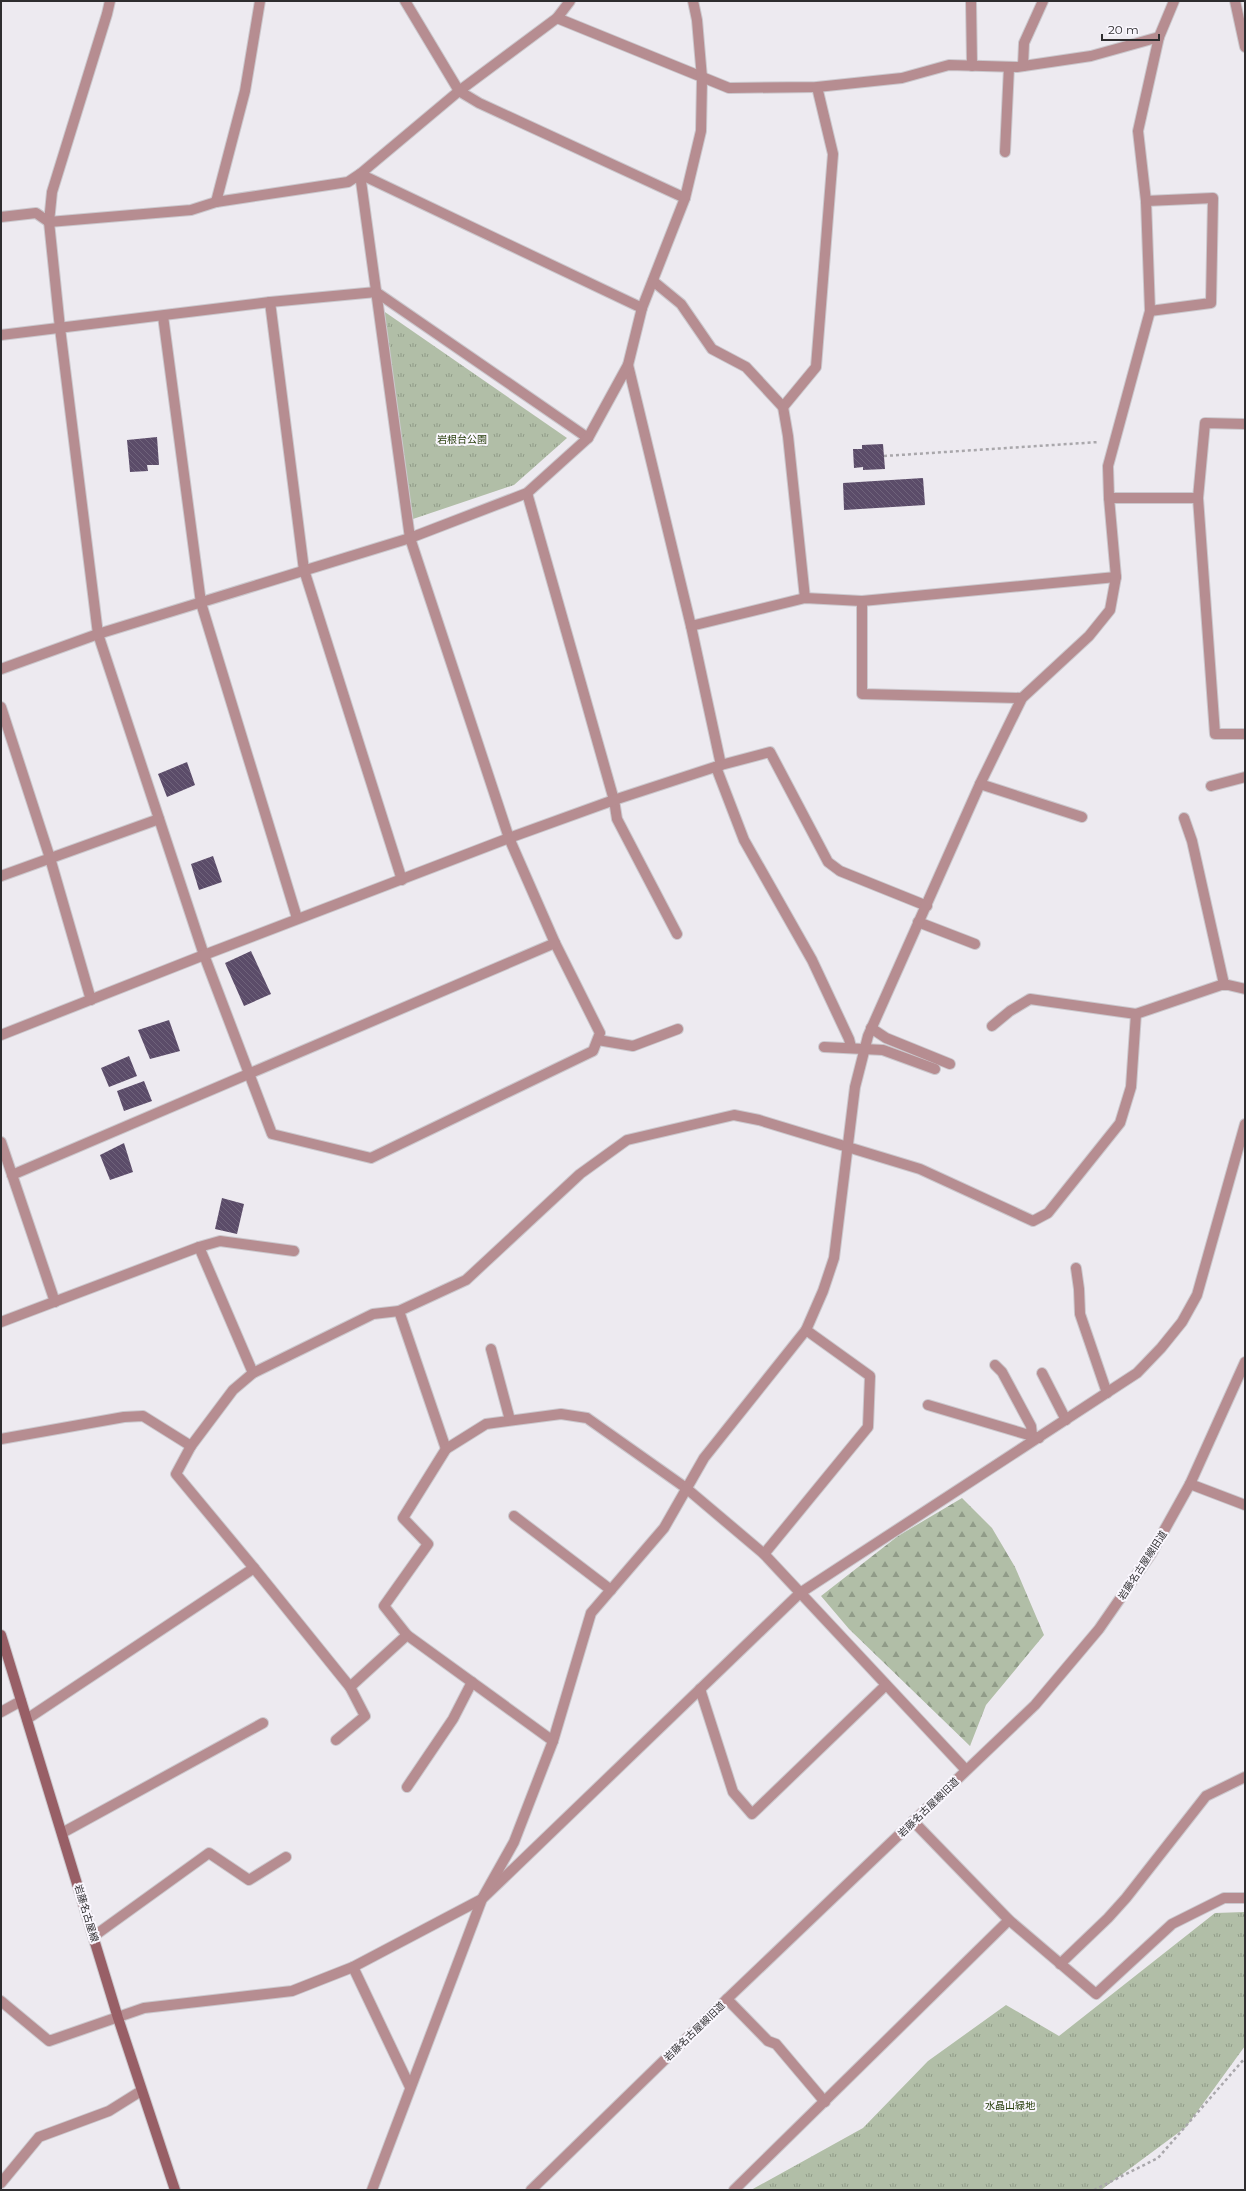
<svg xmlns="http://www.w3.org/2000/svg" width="1246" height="2191" font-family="Montserrat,'Noto Sans JP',sans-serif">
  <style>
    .grass { fill: url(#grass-tufts) }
    .forest { fill: url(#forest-firs) }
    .building { fill: url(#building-back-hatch) }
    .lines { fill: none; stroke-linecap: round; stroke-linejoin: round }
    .minor-casing { stroke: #cbc8cd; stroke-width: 12 }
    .tertiary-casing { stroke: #cbc8cd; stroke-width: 12 }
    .secondary-casing { stroke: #cbc8cd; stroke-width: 12 }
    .path { stroke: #a9a7ab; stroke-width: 2.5; stroke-dasharray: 3 3; stroke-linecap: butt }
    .minor { stroke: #b68d91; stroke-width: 10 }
    .tertiary { stroke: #b68d91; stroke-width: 10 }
    .secondary { stroke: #985f66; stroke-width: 10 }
    .labels { text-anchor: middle; stroke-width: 4; stroke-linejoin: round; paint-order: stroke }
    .park-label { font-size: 10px; fill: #263d0a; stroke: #faf7fe }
    .street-label { font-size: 10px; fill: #2e2d2f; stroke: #faf7fe }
  </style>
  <defs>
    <pattern id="grass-tufts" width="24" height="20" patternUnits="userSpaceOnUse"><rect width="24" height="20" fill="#b1bea7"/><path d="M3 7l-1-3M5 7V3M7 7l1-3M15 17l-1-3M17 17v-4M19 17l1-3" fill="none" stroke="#909b88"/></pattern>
    <pattern id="forest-firs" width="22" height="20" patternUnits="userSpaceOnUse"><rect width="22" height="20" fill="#b1bea7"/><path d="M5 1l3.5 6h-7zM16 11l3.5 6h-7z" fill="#909b88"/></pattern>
    <pattern id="building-back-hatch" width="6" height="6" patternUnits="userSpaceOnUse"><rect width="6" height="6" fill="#5b4c69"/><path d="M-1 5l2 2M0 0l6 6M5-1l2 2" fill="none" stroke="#6f637b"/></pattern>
  </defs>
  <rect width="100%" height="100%" fill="#edeaf0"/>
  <g class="grass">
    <polygon points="382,310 567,438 514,485 413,519"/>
    <polygon points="1245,1912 1245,2046 1186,2127 1101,2190 751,2190 863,2128 928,2061 1006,2005 1059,2036 1215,1913"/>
  </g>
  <polygon class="forest" points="962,1498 992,1528 1015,1567 1044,1635 986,1705 970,1746 849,1629 821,1596 898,1536"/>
  <g class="building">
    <polygon points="157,437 159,465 147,465 148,471 130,472 127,440"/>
    <polygon points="883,444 885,469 863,470 863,467 854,468 853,449 862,449 862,445"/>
    <polygon points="923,478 925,505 844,510 843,483"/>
    <polygon points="187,762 195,785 167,797 158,774"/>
    <polygon points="213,856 222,882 199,890 191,864"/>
    <polygon points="251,951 271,994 244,1006 225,963"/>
    <polygon points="169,1020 180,1051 150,1059 138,1030"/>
    <polygon points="129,1056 137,1076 109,1087 101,1068"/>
    <polygon points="144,1081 152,1101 124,1111 117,1091"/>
    <polygon points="124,1143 133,1172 110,1180 100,1155"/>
    <polygon points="222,1198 244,1204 237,1234 215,1229"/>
  </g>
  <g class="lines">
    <defs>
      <g id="minor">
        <polyline points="110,1 107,14 52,192 49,222 60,328 98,634 204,955 272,1134 371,1158 593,1051 600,1033 555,943 509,838 410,538 360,174 459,91 557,18 570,1"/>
        <polyline points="405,1 459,91 479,103 685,198"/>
        <polyline points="971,1 972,66"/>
        <polyline points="1235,1 1245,47"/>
        <polyline points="557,18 729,88 817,87 902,78 949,65 1017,67 1091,56 1159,37"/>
        <polyline points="1023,66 1024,43 1043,1"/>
        <polyline points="1005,152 1009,67"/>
        <polyline points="1146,201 1213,198 1211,303 1150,311"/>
        <polyline points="216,202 245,91 260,1"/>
        <polyline points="1,217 36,213 49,222 191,210 216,202 348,182 360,174 642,308"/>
        <polyline points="653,281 681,304 712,349 746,367 783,407 788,436 805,598"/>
        <polyline points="270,302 304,570 402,880"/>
        <polyline points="163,316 201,603 297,918"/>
        <polyline points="1,335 270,302 376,292 588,438"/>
        <polyline points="628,365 691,626 721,765"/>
        <polyline points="783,407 816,367 833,154 817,87"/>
        <polyline points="1245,424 1205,423 1198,498 1215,734 1245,734"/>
        <polyline points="527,493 614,800 617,819 677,934"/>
        <polyline points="1109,498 1198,498"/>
        <polyline points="862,601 862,694 1022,698"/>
        <polyline points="691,626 805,598 862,601 1116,577"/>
        <polyline points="1,669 98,634 410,538 527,493 588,438 628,365 642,308 685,198 701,131 702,78 697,20 693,1"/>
        <polyline points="1,707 50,858 91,1000"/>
        <polyline points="716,767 744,840 812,960 849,1039 851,1047"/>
        <polyline points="980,784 1082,817"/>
        <polyline points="1211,786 1245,777"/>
        <polyline points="1184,818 1192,841 1224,984"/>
        <polyline points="1,876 159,819"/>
        <polyline points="918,922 975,944"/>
        <polyline points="992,1026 1010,1011 1030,999 1136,1014"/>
        <polyline points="871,1028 886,1038 950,1064"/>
        <polyline points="1,1035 204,955 509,838 614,800 721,765 770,752 828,862 840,871 927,906"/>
        <polyline points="598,1040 633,1046 678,1029"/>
        <polyline points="824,1047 883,1050 935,1069"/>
        <polyline points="1,1142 55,1302"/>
        <polyline points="12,1175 555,943"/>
        <polyline points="199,1247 253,1373"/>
        <polyline points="1076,1268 1079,1289 1080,1314 1107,1393"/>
        <polyline points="399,1311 446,1449 486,1424 561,1414 587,1418 686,1488 764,1554 966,1770"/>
        <polyline points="1,1322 199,1247 220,1241 294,1251"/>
        <polyline points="491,1349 510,1420"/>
        <polyline points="995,1365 1002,1372 1031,1426 1032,1435"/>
        <polyline points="1042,1373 1066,1420"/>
        <polyline points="928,1405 1039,1438"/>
        <polyline points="1,1439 124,1417 143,1416 191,1446"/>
        <polyline points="1190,1484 1245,1505"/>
        <polyline points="514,1516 611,1590"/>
        <polyline points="764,1554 868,1427 870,1376 806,1330"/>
        <polyline points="407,1635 384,1606 428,1544 403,1518 446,1449"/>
        <polyline points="700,1689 733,1792 752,1814 886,1685"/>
        <polyline points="1,1712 21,1701"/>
        <polyline points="27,1719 254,1568"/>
        <polyline points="336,1740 365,1716 350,1687"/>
        <polyline points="553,1741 407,1635 350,1687 254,1568 176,1474 191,1446 233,1390 253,1373 373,1314 399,1311 466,1280 580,1174 627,1140 734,1115 759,1120 920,1169 1033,1221 1048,1213 1120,1123 1131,1087 1136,1014 1224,984 1245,989"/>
        <polyline points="407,1787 453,1719 472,1682"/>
        <polyline points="913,1821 1009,1920 1096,1994 1172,1924 1224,1898 1245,1898"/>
        <polyline points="62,1833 263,1723"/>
        <polyline points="94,1936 209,1853 249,1880 286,1857"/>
        <polyline points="1060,1964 1108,1918 1126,1898 1206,1796 1245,1777"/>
        <polyline points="353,1967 410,2087"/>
        <polyline points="727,1999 768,2041 776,2044 825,2102"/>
        <polyline points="1,2001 49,2041 144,2008 292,1991 353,1967 482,1899 800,1593 1137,1373 1161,1348 1182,1322 1197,1295 1245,1124"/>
        <polyline points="1,2183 39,2137 109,2111 141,2091"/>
        <polyline points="372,2190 482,1899 514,1842 553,1741 591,1613 664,1528 704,1458 806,1330 823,1291 834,1258 855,1087 868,1036 980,784 1022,698 1089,636 1110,610 1116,577 1109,498 1108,466 1150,311 1146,201 1138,131 1159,37 1174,1"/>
        <polyline points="734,2190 1009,1920"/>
      </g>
      <polyline id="tertiary" points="531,2190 727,1999 1035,1705 1099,1629 1151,1554 1190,1484 1245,1362"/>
      <polyline id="secondary" points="1,1635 118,2018 175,2190"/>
    </defs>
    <use href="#minor" class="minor-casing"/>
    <use href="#tertiary" class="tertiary-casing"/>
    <use href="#secondary" class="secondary-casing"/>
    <g class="path">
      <polyline points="884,456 1099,442"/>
      <polyline points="1094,2190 1158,2158 1245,2058"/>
    </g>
    <use href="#minor" class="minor"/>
    <use href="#tertiary" class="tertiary"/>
    <use href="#secondary" class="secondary"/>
  </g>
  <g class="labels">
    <g class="park-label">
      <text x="462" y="443">岩根台公園</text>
      <text x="1010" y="2109">水晶山緑地</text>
    </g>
    <g class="street-label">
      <text transform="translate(1142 1565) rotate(-57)" y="4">岩藤名古屋線旧道</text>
      <text transform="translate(928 1807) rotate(-44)" y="4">岩藤名古屋線旧道</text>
      <text transform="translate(87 1913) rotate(73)" y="4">岩藤名古屋線</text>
      <text transform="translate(694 2031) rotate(-44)" y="4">岩藤名古屋線旧道</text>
    </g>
  </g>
  <rect width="1246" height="2191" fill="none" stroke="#2e2d2f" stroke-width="4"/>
  <path d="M1102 34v6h57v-6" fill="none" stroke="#2e2d2f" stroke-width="2"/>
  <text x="1108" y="34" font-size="12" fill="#2e2d2f" stroke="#faf7fe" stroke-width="3" paint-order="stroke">20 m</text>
</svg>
